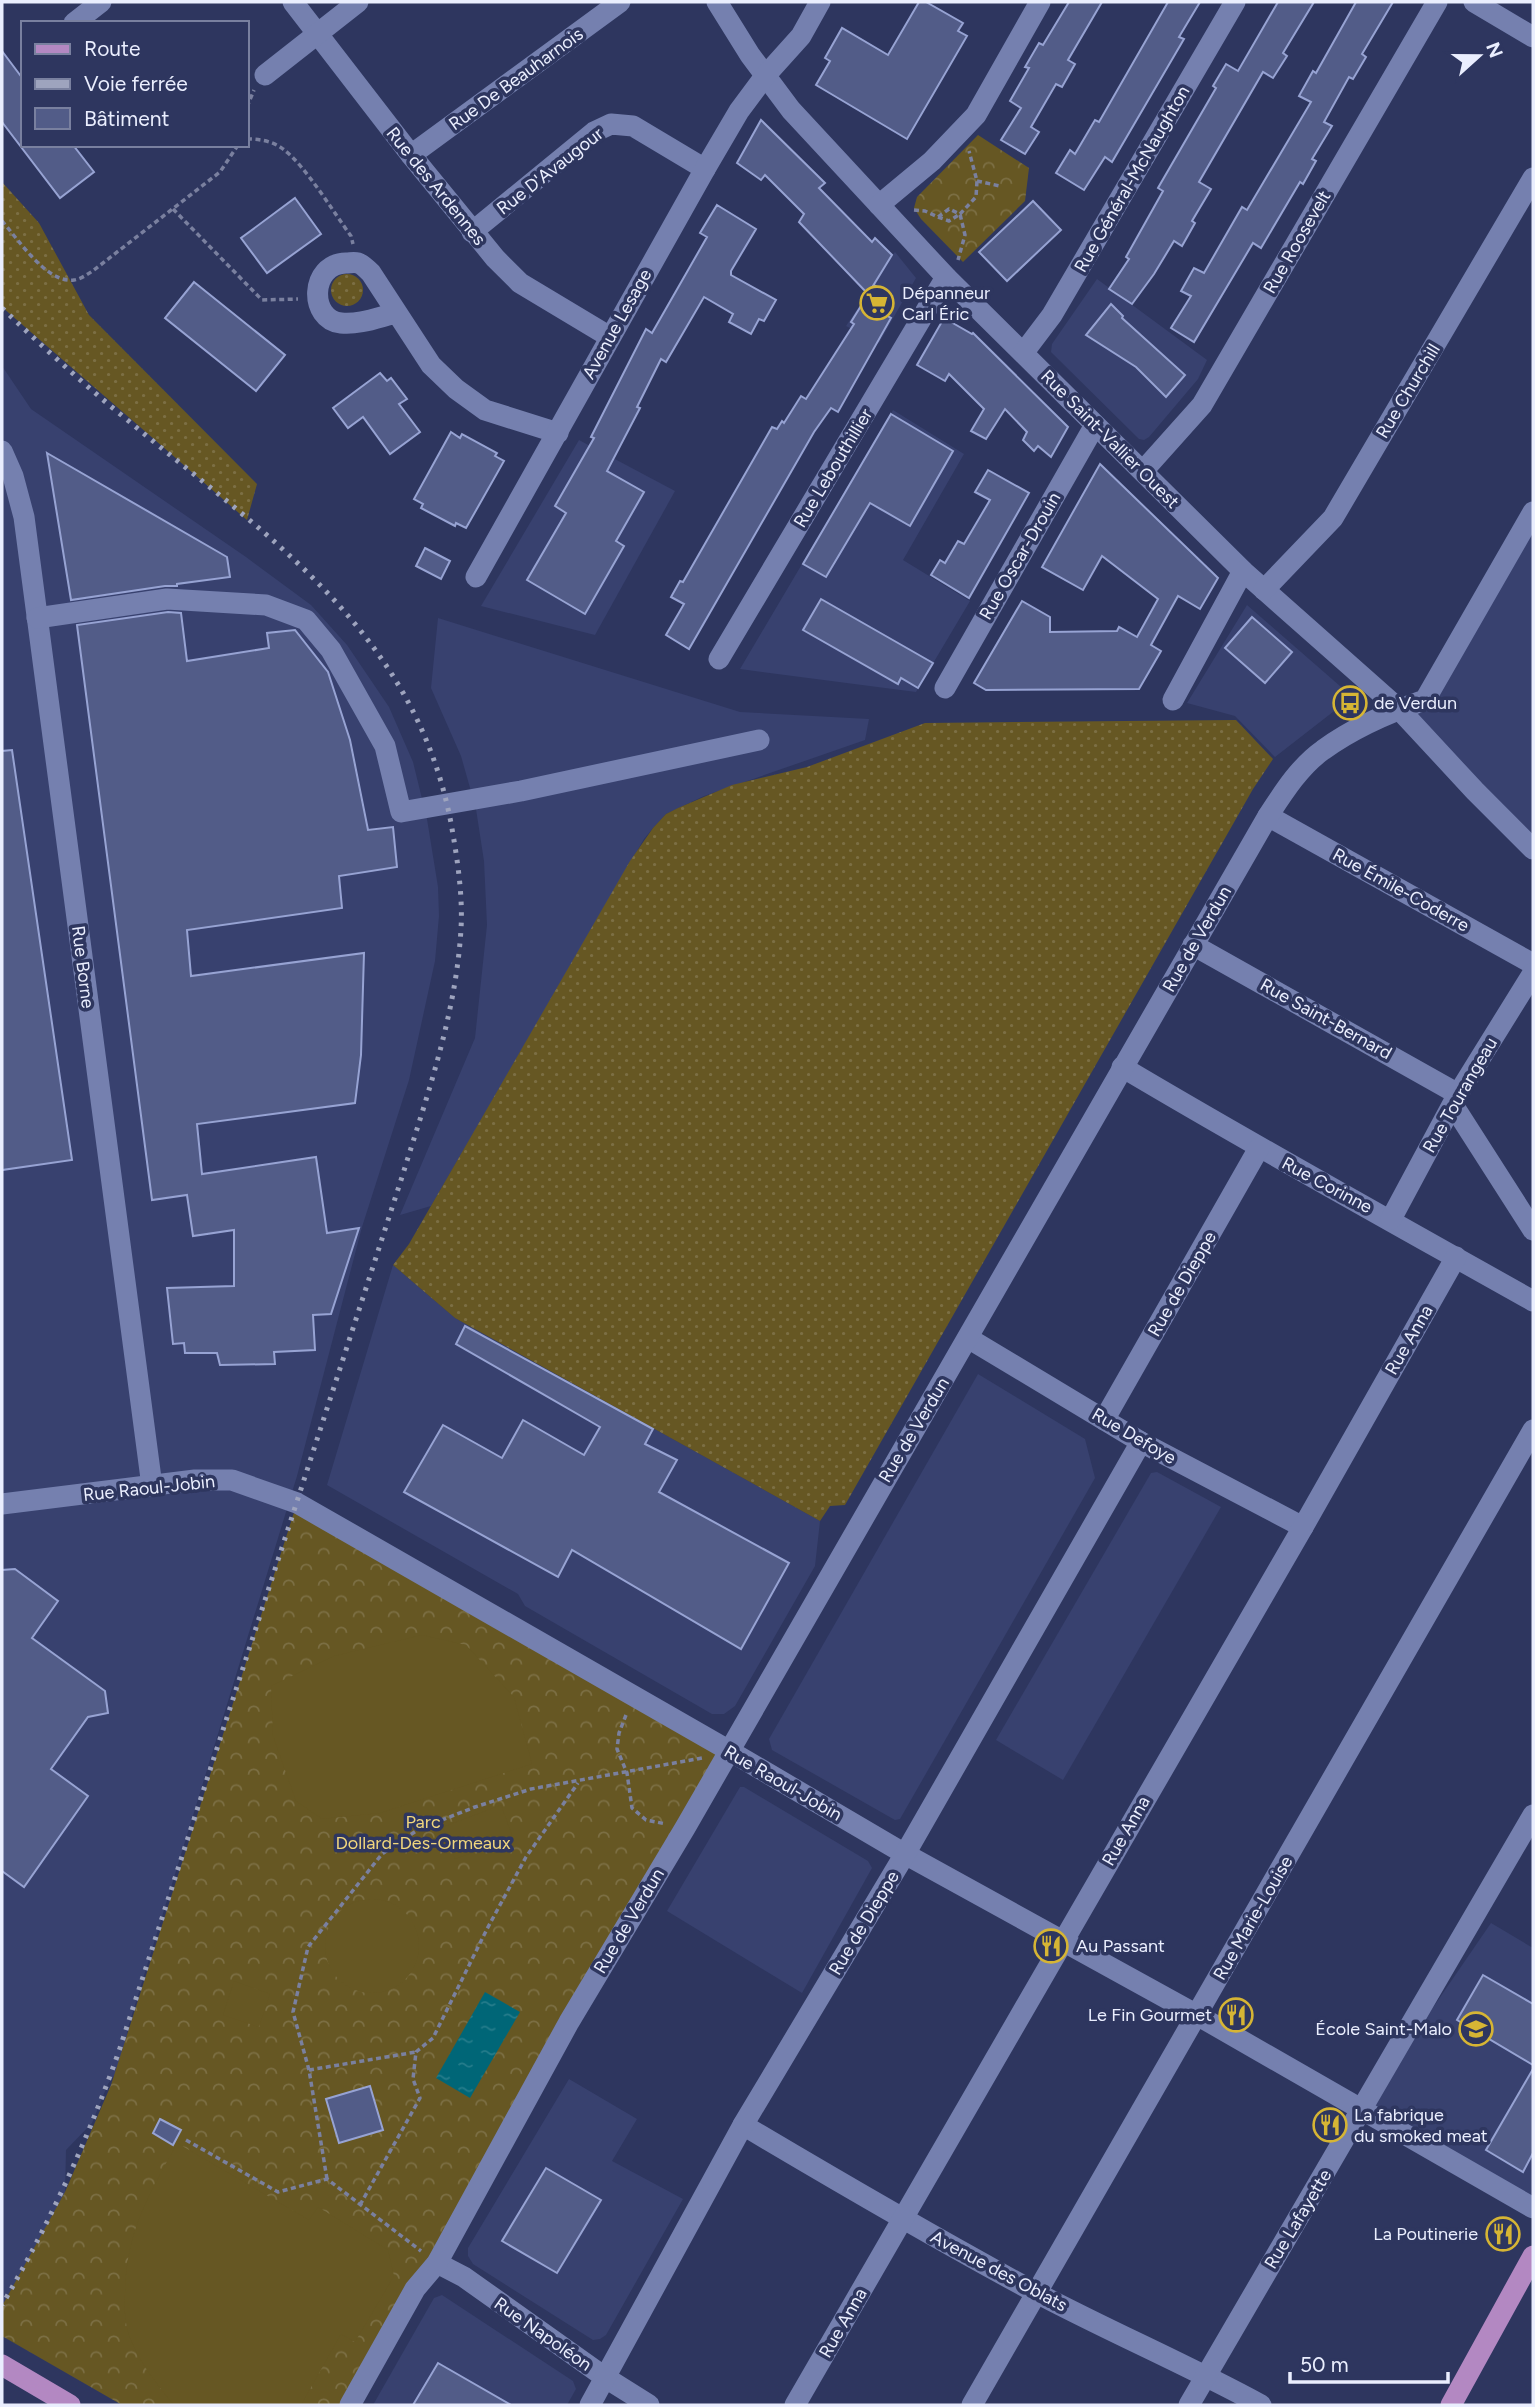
<svg xmlns="http://www.w3.org/2000/svg" width="1535" height="2407" font-family="Figtree,sans-serif">
  <style>
    .built { fill: #38416f }
    .grass { fill: url(#grass-dots) }
    .forest { fill: url(#forest-crowns) }
    .pitch { fill: #665723 }
    .water { fill: url(#water-ripples) }
    .building { fill: #525c88; stroke: #97a3d3; stroke-width: 2 }
    .lines { fill: none; stroke-linecap: round; stroke-linejoin: round }
    .path { stroke: #7a809f; stroke-width: 3.5; stroke-dasharray: 5 3.5; stroke-linecap: butt }
    .minor { stroke: #7580af; stroke-width: 21 }
    .major { stroke: #b388c2; stroke-width: 21 }
    .rail { stroke: #9ea4be; stroke-width: 5; stroke-dasharray: 3.5 7; stroke-linecap: butt }
    .labels { text-anchor: middle; stroke-width: 7; stroke-linejoin: round; paint-order: stroke }
    .street-label { font-size: 18px; fill: #eaeefe; stroke: #2e365f }
    .poi-label { font-size: 18px; fill: #eaeefe; stroke: #2e365f; text-anchor: start }
    .park-label { font-size: 18px; fill: #f0d67d; stroke: #2e365f }
  </style>
  <defs>
    <pattern id="grass-dots" width="8" height="8" patternUnits="userSpaceOnUse" patternTransform="scale(1.75)"><rect width="8" height="8" fill="#665723"/><path d="M2 2h.1M6 6h.1" fill="none" stroke="#7c6f44" stroke-width="1.8" stroke-linecap="round"/></pattern>
    <pattern id="forest-crowns" width="20" height="18" patternUnits="userSpaceOnUse" patternTransform="scale(1.75)"><rect width="20" height="18" fill="#665723"/><path d="M2 6a3 3 0 1 1 6 0M12 15a3 3 0 1 1 6 0" fill="none" stroke="#7c6f44"/></pattern>
    <pattern id="water-ripples" width="26" height="14" patternUnits="userSpaceOnUse" patternTransform="scale(1.75)"><rect width="26" height="14" fill="#067"/><path d="M2 4q2-2 4 0t4 0M15 11q2-2 4 0t4 0" fill="none" stroke="#257c8b"/></pattern>
  </defs>
  <rect width="100%" height="100%" fill="#2e365f"/>
  <g class="built">
    <polygon points="895,252 916,278 879,343 846,326"/>
    <polygon points="1097,279 1207,360 1198,379 1149,437 1144,440 1139,439 1051,352 1052,344"/>
    <polygon points="2,366 31,409 246,557 311,605 347,645 389,707 413,762 427,819 438,887 439,916 435,961 409,1080 362,1227 297,1476 127,2031 126,2059 108,2084 92,2123 66,2150 65,2193 2,2306"/>
    <polygon points="893,410 964,454 903,560 970,601 916,692 740,669"/>
    <polygon points="579,440 675,491 595,635 481,606"/>
    <polygon points="1533,521 1533,848 1399,709 1425,700"/>
    <polygon points="1247,605 1348,693 1347,701 1275,757 1235,716 1187,703"/>
    <polygon points="438,618 740,712 869,719 865,740 704,796 666,814 653,828 644,839 431,1206 400,1215 475,1038 487,925 484,861 476,809 461,756 431,688"/>
    <polygon points="393,1265 455,1318 820,1521 815,1566 735,1706 724,1714 712,1714 525,1606 518,1594 327,1485"/>
    <polygon points="978,1374 1085,1439 1095,1478 900,1819 895,1820 772,1750 769,1739"/>
    <polygon points="1157,1472 1221,1507 1063,1780 996,1740 1151,1473"/>
    <polygon points="740,1787 744,1787 868,1861 872,1868 802,1993 667,1911"/>
    <polygon points="1491,1923 1533,1948 1533,2208 1362,2111"/>
    <polygon points="569,2079 637,2119 612,2161 683,2199 606,2335 600,2339 593,2340 473,2264 468,2256 468,2248"/>
    <polygon points="442,2295 573,2381 576,2389 567,2405 373,2405 434,2298"/>
  </g>
  <g class="grass">
    <polygon points="2,182 39,223 89,315 257,484 247,520 2,307"/>
    <circle cx="347" cy="290" r="16"/>
    <polygon points="1236,720 1273,759 1253,789 845,1505 830,1506 820,1521 455,1318 393,1265 409,1244 630,861 653,828 666,814 678,808 732,785 807,767 925,723"/>
  </g>
  <g class="forest">
    <polygon points="978,135 1029,168 1025,201 963,262 921,219 914,208 917,197"/>
    <polygon points="297,1503 728,1750 350,2405 122,2405 2,2336 2,2306 65,2192 111,2085"/>
  </g>
  <g class="pitch">
    <polygon points="422,1635 466,1645 514,1697 532,1764 380,1813 322,1819 296,1801 273,1736 271,1686 334,1656"/>
    <polygon points="501,1805 513,1838 455,1859 443,1827"/>
    <circle cx="372" cy="1946" r="47"/>
    <polygon points="234,1981 270,1994 259,2027 223,2015"/>
    <path d="M177,2143L309,2220L318,2207L388,2250L394,2276L355,2342L341,2334L301,2405H174C157,2385 140,2363 130,2338C125,2325 124,2308 125,2295C126,2230 148,2198 177,2143Z"/>
  </g>
  <polygon class="water" points="485,1992 520,2012 470,2098 436,2078"/>
  <g class="building">
    <polygon points="919,2 926,2 963,23 958,31 967,36 907,139 816,85 830,61 825,58 842,28 888,55"/>
    <polygon points="1069,2 1102,2 1068,60 1075,64 1062,87 1056,84 1031,127 1039,132 1025,154 1001,140 1021,108 1010,101 1029,68 1025,67 1039,43 1043,45"/>
    <polygon points="1168,2 1200,2 1179,37 1184,39 1112,162 1105,157 1084,190 1056,173 1070,150 1075,154 1095,120 1099,122"/>
    <polygon points="1278,2 1314,2 1283,53 1287,56 1273,78 1263,72 1199,182 1211,189 1192,221 1195,223 1182,246 1174,241 1154,274 1132,304 1109,289 1129,259 1126,257 1163,191 1158,188 1216,88 1213,86 1226,64 1238,71"/>
    <polygon points="1356,2 1393,2 1362,54 1366,57 1353,79 1349,77 1324,122 1332,126 1312,159 1316,161 1303,184 1300,182 1261,248 1253,243 1194,342 1171,328 1191,296 1181,291 1194,268 1204,273 1242,207 1247,210 1311,102 1299,96 1313,71 1316,73"/>
    <polygon points="2,51 23,79 23,145 73,145 94,172 60,198 2,122"/>
    <polygon points="761,120 825,183 819,188 872,242 875,238 892,255 868,294 799,222 804,214 765,175 761,180 737,163"/>
    <polygon points="295,198 321,234 267,273 241,238"/>
    <polygon points="1033,201 1061,230 1007,281 979,252"/>
    <polygon points="717,205 756,229 731,271 731,275 776,300 764,321 759,319 751,334 729,322 733,314 704,297 666,362 661,359 637,407 640,408 607,471 644,492 616,541 624,546 585,614 527,580 566,513 555,506 594,438 591,437 646,329 652,333 707,237 700,233"/>
    <polygon points="194,282 285,355 256,391 165,318"/>
    <polygon points="874,285 892,296 882,313 891,318 838,412 831,408 814,432 689,649 666,635 684,604 671,597 680,581 683,582 772,427 777,429 782,421 784,423 801,396 806,399 854,324 851,322"/>
    <polygon points="1111,304 1123,316 1122,318 1185,375 1166,397 1136,367 1086,335"/>
    <polygon points="944,318 972,334 973,333 1068,427 1051,457 1038,446 1034,451 1023,440 1027,432 1005,409 986,439 971,431 984,409 949,374 945,381 917,365"/>
    <polygon points="380,373 387,381 391,378 407,399 399,404 420,432 390,454 363,417 348,428 333,408"/>
    <polygon points="891,414 953,451 910,526 870,503 826,577 803,564"/>
    <polygon points="451,432 460,438 462,434 497,453 495,456 504,461 466,528 456,523 455,526 421,508 423,504 414,499"/>
    <polygon points="47,453 227,557 230,577 177,584 177,586 165,586 71,600"/>
    <polygon points="1100,464 1218,578 1200,609 1178,596 1151,645 1161,651 1139,689 986,690 974,683 1022,601 1050,617 1050,632 1117,631 1119,627 1137,637 1158,599 1102,556 1083,590 1042,567"/>
    <polygon points="988,470 1029,493 969,598 931,575 940,560 945,563 958,541 964,544 990,500 975,492"/>
    <polygon points="425,548 450,561 441,579 416,566"/>
    <polygon points="821,599 933,663 918,688 901,678 898,684 803,630"/>
    <polygon points="168,612 181,613 187,661 269,648 267,633 295,630 328,672 350,740 368,830 393,827 397,867 339,876 342,908 187,930 191,976 364,953 361,1055 355,1103 197,1124 202,1174 316,1157 327,1233 359,1228 331,1314 313,1315 315,1350 274,1352 275,1364 220,1365 217,1353 185,1353 184,1343 173,1344 167,1288 234,1286 234,1230 193,1236 187,1195 152,1200 77,625"/>
    <polygon points="1252,617 1292,652 1265,683 1225,648"/>
    <polygon points="12,750 72,1160 2,1170 2,751"/>
    <polygon points="465,1326 653,1429 645,1444 677,1460 659,1492 789,1563 741,1649 572,1550 558,1577 404,1492 443,1425 502,1458 523,1420 584,1455 600,1427 456,1344"/>
    <polygon points="15,1569 58,1601 32,1638 105,1691 108,1713 88,1717 51,1769 88,1796 24,1887 2,1871 2,1570"/>
    <polygon points="1483,1975 1533,2004 1533,2065 1457,2020"/>
    <polygon points="1533,2069 1533,2153 1523,2172 1486,2150"/>
    <polygon points="370,2086 383,2130 339,2143 326,2099"/>
    <polygon points="160,2119 181,2130 173,2145 153,2133"/>
    <polygon points="546,2168 601,2200 557,2273 502,2241"/>
    <polygon points="438,2363 511,2405 413,2405"/>
  </g>
  <g class="lines">
    <g class="path">
      <polyline points="247,107 254,90"/>
      <path d="M247,139C259,139 273,141 283,149C305,165 334,213 351,236L353,244"/>
      <polyline points="977,181 1000,186"/>
      <polyline points="173,209 262,300 298,299"/>
      <polyline points="914,210 925,211 938,217 949,209 960,214 976,197 977,181 969,151"/>
      <polyline points="938,217 949,221 960,214 965,235 958,260"/>
      <path d="M2,221C18,239 47,284 74,280C81,279 88,274 94,270L220,172L238,145"/>
      <polyline points="626,1715 619,1733 617,1749 627,1773 632,1808 646,1820 666,1824"/>
      <polyline points="309,2070 416,2052"/>
      <polyline points="186,2140 278,2192 327,2179 421,2251"/>
      <polyline points="327,2179 309,2070 293,2012 308,1947 382,1854 419,1829 475,1807 531,1789 702,1758"/>
      <polyline points="360,2205 420,2098 413,2079 416,2052 433,2038 487,1929 526,1857 578,1783"/>
    </g>
    <g class="minor">
      <polyline points="293,2 411,155 495,258 520,283 610,337"/>
      <polyline points="717,2 750,55 791,110 946,277 1243,571 1399,709 1475,791 1533,849"/>
      <polyline points="1474,2 1533,37"/>
      <polyline points="74,23 101,2"/>
      <polyline points="265,75 358,2"/>
      <polyline points="411,155 620,2"/>
      <polyline points="879,205 932,161 976,115 1040,2"/>
      <polyline points="472,232 594,132 611,124 633,126 705,169"/>
      <path d="M396,313C379,317 359,325 341,323C309,320 309,264 346,263C350,263 354,262 358,263C362,264 368,270 371,273L431,365L456,389L485,410L558,433"/>
      <polyline points="1024,352 1052,315 1235,2"/>
      <polyline points="2,451 13,476 24,517 152,1486"/>
      <polyline points="1143,471 1202,405 1437,2"/>
      <polyline points="476,577 705,169 739,111 765,76 801,36 820,2"/>
      <polyline points="1264,590 1333,518 1533,178"/>
      <polyline points="37,618 167,599 266,605 306,620 331,650 385,746 401,812 521,791 759,740"/>
      <polyline points="719,659 946,277"/>
      <polyline points="945,688 1095,425"/>
      <polyline points="1173,700 1243,571"/>
      <polyline points="1268,816 1533,964"/>
      <polyline points="1193,945 1458,1094"/>
      <path d="M1122,1067C1258,1148 1396,1224 1533,1301"/>
      <polyline points="1453,1105 1533,1230"/>
      <polyline points="1391,1219 1458,1094 1533,973"/>
      <polyline points="968,1338 1141,1442 1303,1527"/>
      <polyline points="1104,1420 1259,1148"/>
      <polyline points="2,1504 195,1480 232,1480 297,1503 728,1750 905,1854 1197,2015 1533,2208"/>
      <path d="M743,2125C839,2182 935,2238 1033,2291C1108,2331 1186,2364 1261,2405"/>
      <polyline points="437,2263 464,2277 606,2378 649,2405"/>
      <path d="M350,2405L415,2289L437,2263L569,2022L685,1828L1268,816C1283,793 1300,766 1323,750C1353,728 1390,712 1425,700L1533,512"/>
      <polyline points="590,2405 743,2125 905,1854 1141,1442"/>
      <polyline points="795,2405 1303,1527 1456,1257"/>
      <polyline points="972,2405 1533,1430"/>
      <polyline points="1189,2405 1533,1815"/>
    </g>
    <g class="major">
      <polyline points="2,2365 70,2405"/>
      <polyline points="1451,2405 1533,2256"/>
    </g>
    <path class="rail" d="M2,308C42,346 82,383 125,418C265,535 414,630 451,823C457,857 463,894 461,929C456,1014 427,1096 402,1177L120,2048C89,2137 50,2223 2,2305"/>
  </g>
  <defs>
    <symbol id="supermarket-ring" viewBox="-11 -11 22 22"><circle r="9.5" fill="#2e365f" stroke="#d6b534" stroke-width="1.5"/><path d="M-6-5.5h2.5l.6 2H6L4.5 2H-2.5L-4.4-4H-6ZM-1.5 3.2a1.3 1.3 0 1 0 .1 0ZM3 3.2a1.3 1.3 0 1 0 .1 0Z" fill="#d6b534"/></symbol>
    <symbol id="bus-ring" viewBox="-11 -11 22 22"><circle r="9.5" fill="#2e365f" stroke="#d6b534" stroke-width="1.5"/><path d="M-5-6H5V4H4V6H2V4H-2V6H-4V4H-5ZM-3.5-4V0h7V-4ZM-3.5 1.2v1.5H-2V1.2ZM2 1.2v1.5H3.5V1.2Z" fill="#d6b534"/></symbol>
    <symbol id="restaurant-ring" viewBox="-11 -11 22 22"><circle r="9.5" fill="#2e365f" stroke="#d6b534" stroke-width="1.5"/><path d="M-5-6h1v4h1v-4h1v4h1v-4h1v5L-1.5 .5V6h-2V.5L-5-1ZM5-6V6H3V1.5H1.5Q1.5-4 5-6Z" fill="#d6b534"/></symbol>
    <symbol id="school-ring" viewBox="-11 -11 22 22"><circle r="9.5" fill="#2e365f" stroke="#d6b534" stroke-width="1.5"/><path d="M0-5L7-2L0 1L-7-2ZM-4 1L0 2.5L4 1V4Q0 6-4 4Z" fill="#d6b534"/></symbol>
  </defs>
  <g fill-rule="evenodd">
    <use href="#supermarket-ring" x="858" y="284" width="38" height="38"/>
    <use href="#bus-ring" x="1331" y="684" width="38" height="38"/>
    <use href="#restaurant-ring" x="1032" y="1927" width="38" height="38"/>
    <use href="#restaurant-ring" x="1217" y="1996" width="38" height="38"/>
    <use href="#school-ring" x="1457" y="2010" width="38" height="38"/>
    <use href="#restaurant-ring" x="1311" y="2106" width="38" height="38"/>
    <use href="#restaurant-ring" x="1484" y="2215" width="38" height="38"/>
  </g>
  <g class="labels">
    <g class="street-label">
      <text transform="translate(516 79) rotate(-36)" y="6">Rue De Beauharnois</text>
      <text transform="translate(550 171) rotate(-38)" y="6">Rue D'Avaugour</text>
      <text transform="translate(1132 179) rotate(-60)" y="6">Rue Général-McNaughton</text>
      <text transform="translate(436 186) rotate(51)" y="6">Rue des Ardennes</text>
      <text transform="translate(1297 242) rotate(-60)" y="6">Rue Roosevelt</text>
      <text transform="translate(617 324) rotate(-61)" y="6">Avenue Lesage</text>
      <text transform="translate(1408 391) rotate(-59)" y="6">Rue Churchill</text>
      <text transform="translate(1110 439) rotate(45)" y="6">Rue Saint-Vallier Ouest</text>
      <text transform="translate(833 468) rotate(-59)" y="6">Rue Lebouthillier</text>
      <text transform="translate(1020 556) rotate(-60)" y="6">Rue Oscar-Drouin</text>
      <text transform="translate(1401 890) rotate(29)" y="6">Rue Émile-Coderre</text>
      <text transform="translate(1197 939) rotate(-60)" y="6">Rue de Verdun</text>
      <text transform="translate(83 967) rotate(83)" y="6">Rue Borne</text>
      <text transform="translate(1326 1019) rotate(29)" y="6">Rue Saint-Bernard</text>
      <text transform="translate(1460 1095) rotate(-60)" y="6">Rue Tourangeau</text>
      <text transform="translate(1327 1185) rotate(28)" y="6">Rue Corinne</text>
      <text transform="translate(1182 1284) rotate(-60)" y="6">Rue de Dieppe</text>
      <text transform="translate(1409 1340) rotate(-60)" y="6">Rue Anna</text>
      <text transform="translate(914 1430) rotate(-59)" y="6">Rue de Verdun</text>
      <text transform="translate(1134 1436) rotate(30)" y="6">Rue Defoye</text>
      <text transform="translate(149 1488) rotate(-6)" y="6">Rue Raoul-Jobin</text>
      <text transform="translate(783 1783) rotate(30)" y="6">Rue Raoul-Jobin</text>
      <text transform="translate(1126 1831) rotate(-60)" y="6">Rue Anna</text>
      <text transform="translate(1253 1918) rotate(-60)" y="6">Rue Marie-Louise</text>
      <text transform="translate(629 1921) rotate(-59)" y="6">Rue de Verdun</text>
      <text transform="translate(864 1923) rotate(-59)" y="6">Rue de Dieppe</text>
      <text transform="translate(1298 2219) rotate(-59)" y="6">Rue Lafayette</text>
      <text transform="translate(999 2271) rotate(28)" y="6">Avenue des Oblats</text>
      <text transform="translate(843 2323) rotate(-60)" y="6">Rue Anna</text>
      <text transform="translate(543 2334) rotate(35)" y="6">Rue Napoléon</text>
    </g>
    <g class="poi-label">
      <text x="902" y="299">Dépanneur<tspan x="902" dy="21">Carl Éric</tspan></text>
      <text x="1374" y="709">de Verdun</text>
      <text x="1076" y="1952">Au Passant</text>
      <text x="1212" y="2021" text-anchor="end">Le Fin Gourmet</text>
      <text x="1452" y="2035" text-anchor="end">École Saint-Malo</text>
      <text x="1354" y="2121">La fabrique<tspan x="1354" dy="21">du smoked meat</tspan></text>
      <text x="1478" y="2240" text-anchor="end">La Poutinerie</text>
    </g>
    <g class="park-label">
      <text x="423" y="1828">Parc<tspan x="423" dy="21">Dollard-Des-Ormeaux</tspan></text>
    </g>
  </g>
  <rect width="1535" height="2407" fill="none" stroke="#eaeefe" stroke-width="7"/>
  <rect x="21" y="21" width="228" height="126" fill="#2e365f" stroke="#79809f" stroke-width="2"/>
  <rect x="35" y="44" width="35" height="10" fill="#b388c2" stroke="#79809f" stroke-width="2"/>
  <text x="84" y="56" font-size="21" fill="#eaeefe">Route</text>
  <rect x="35" y="79" width="35" height="10" fill="#9ea4be" stroke="#79809f" stroke-width="2"/>
  <text x="84" y="91" font-size="21" fill="#eaeefe">Voie ferrée</text>
  <rect x="35" y="108" width="35" height="21" fill="#525c88" stroke="#79809f" stroke-width="2"/>
  <text x="84" y="126" font-size="21" fill="#eaeefe">Bâtiment</text>
  <g transform="translate(1479 56) rotate(69)" stroke="#2e365f" stroke-width="5" paint-order="stroke">
  <path d="M0-5L12 26L0 18L-12 26Z" fill="#eaeefe"/>
  <text y="-10" font-size="19" font-weight="bold" text-anchor="middle" fill="#eaeefe">N</text>
  </g>
  <path d="M1290 2372v10h158v-10" fill="none" stroke="#eaeefe" stroke-width="3.5"/>
  <text x="1300" y="2372" font-size="21" fill="#eaeefe" stroke="#2e365f" stroke-width="5" paint-order="stroke">50 m</text>
</svg>
